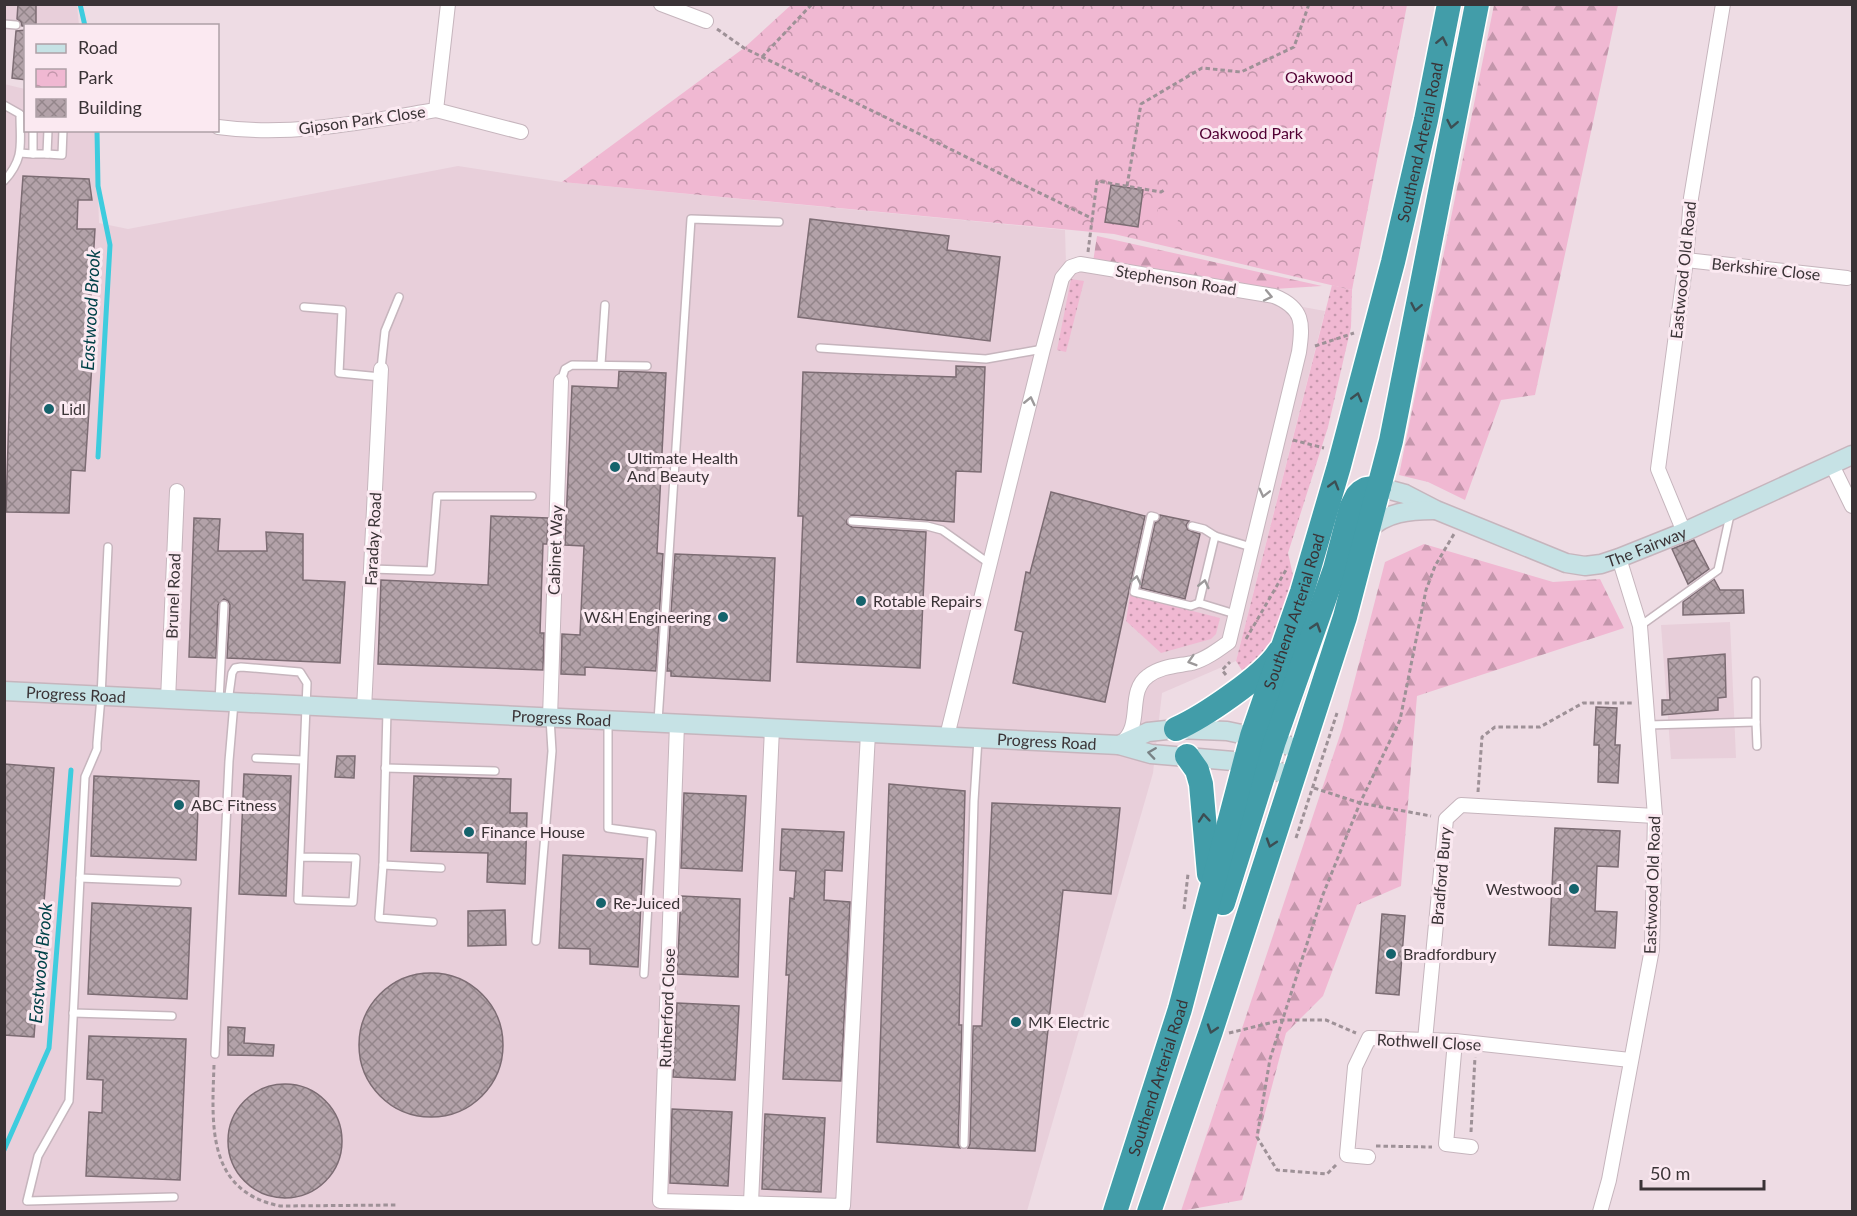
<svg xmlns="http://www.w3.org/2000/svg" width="1857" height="1216" font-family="Lato,sans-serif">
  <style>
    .built { fill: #e8cfda }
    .grass { fill: url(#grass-dots) }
    .forest { fill: url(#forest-firs) }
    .park { fill: url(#park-crowns) }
    .pitch { fill: #f0b8d2 }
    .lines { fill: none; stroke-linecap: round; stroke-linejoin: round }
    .stream { stroke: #3dccde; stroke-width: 5 }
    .building { fill: url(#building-cross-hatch); stroke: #7c6c73; stroke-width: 1.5 }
    .lane-casing { stroke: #c6b5bd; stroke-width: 10 }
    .street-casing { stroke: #c6b5bd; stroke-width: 16 }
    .secondary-casing { stroke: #c6b5bd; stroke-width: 21 }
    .highway-casing { stroke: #fff; stroke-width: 27 }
    .path { stroke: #9e9197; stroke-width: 3; stroke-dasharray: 4.5 3; stroke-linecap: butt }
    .lane { stroke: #fff; stroke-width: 7 }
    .street { stroke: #fff; stroke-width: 14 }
    .secondary { stroke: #c6e2e5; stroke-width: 18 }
    .highway { stroke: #429da9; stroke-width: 24 }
    .oneway { stroke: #3c4e53 }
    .oneway2 { stroke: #9c999a }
    .oneway3 { stroke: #798285 }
    .poi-dot { fill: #15636c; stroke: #fbe9f1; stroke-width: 2 }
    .labels { text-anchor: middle; stroke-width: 6; stroke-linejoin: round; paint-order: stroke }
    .park-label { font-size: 16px; fill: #510033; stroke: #fbe9f1 }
    .street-label { font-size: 16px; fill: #3a3336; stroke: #fbe9f1 }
    .poi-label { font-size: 16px; fill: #3a3336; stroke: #fbe9f1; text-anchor: start }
    .water-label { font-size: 18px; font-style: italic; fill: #004148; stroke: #fbe9f1 }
  </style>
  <defs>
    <pattern id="grass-dots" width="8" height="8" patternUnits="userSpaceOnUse" patternTransform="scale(1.5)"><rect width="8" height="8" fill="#f0b8d2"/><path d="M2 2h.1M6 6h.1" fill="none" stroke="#c396ab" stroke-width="1.8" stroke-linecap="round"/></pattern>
    <pattern id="forest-firs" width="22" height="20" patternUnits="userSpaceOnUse" patternTransform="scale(1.5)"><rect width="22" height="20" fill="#f0b8d2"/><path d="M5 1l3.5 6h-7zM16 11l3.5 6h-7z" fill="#c396ab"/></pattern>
    <pattern id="park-crowns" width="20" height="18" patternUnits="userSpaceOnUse" patternTransform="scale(1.5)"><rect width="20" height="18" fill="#f0b8d2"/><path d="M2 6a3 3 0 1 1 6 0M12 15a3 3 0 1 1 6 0" fill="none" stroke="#c396ab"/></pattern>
    <pattern id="building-cross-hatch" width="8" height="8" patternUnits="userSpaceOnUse" patternTransform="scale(1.5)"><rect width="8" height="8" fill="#b3a2a9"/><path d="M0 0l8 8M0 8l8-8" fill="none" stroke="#93858a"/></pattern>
  </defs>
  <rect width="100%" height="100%" fill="#eedce4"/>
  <g class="built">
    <polygon points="4,5 77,5 79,25 5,22"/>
    <polygon points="4,84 25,89 26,130 96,131 99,223 128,229 458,166 562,182 1065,230 1066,264 1325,311 1236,661 1162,693 1153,773 1027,1211 5,1211"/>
    <polygon points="1730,622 1736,758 1671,759 1661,625"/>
  </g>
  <g class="grass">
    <polygon points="1071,279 1084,281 1066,352 1057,350"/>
    <polygon points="1332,285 1352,290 1351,327 1328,427 1288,553 1294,580 1278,640 1243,672 1236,661"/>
    <polygon points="1130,595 1220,618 1216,634 1211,639 1161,653 1126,621"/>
  </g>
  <g class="forest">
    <polygon points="1494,5 1618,5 1535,395 1501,400 1465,500 1428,482 1399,475"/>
    <polygon points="1097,236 1322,286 1244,291 1093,262"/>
    <polygon points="1424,544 1553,582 1600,579 1624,628 1417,696 1401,886 1357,905 1323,996 1286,1033 1242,1200 1181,1211 1342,729 1385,562"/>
  </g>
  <polygon class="park" points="791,5 1407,5 1352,290 1114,234 562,182 744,48"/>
  <polygon class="pitch" points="1158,209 1179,212 1176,235 1155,232"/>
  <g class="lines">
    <g class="stream">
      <polyline points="80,4 85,26"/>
      <polyline points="97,130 98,186 110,245 98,457"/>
      <polyline points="4,1150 49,1048 71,770"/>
    </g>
  </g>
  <g class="building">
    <polygon points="18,4 36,4 36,26 22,26 21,22 17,19"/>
    <polygon points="26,30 26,80 12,78 16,31"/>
    <polygon points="23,176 89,179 92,200 78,200 77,229 95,229 88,348 93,348 85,471 71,470 69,513 6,512 11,344"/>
    <polygon points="1111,185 1143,190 1138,227 1105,222"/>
    <polygon points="810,219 949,236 947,250 1000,257 990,341 798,317"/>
    <polygon points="956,366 985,367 981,472 956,471 954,522 852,515 847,520 847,524 852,527 926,532 920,668 797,662 803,516 798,516 803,372 956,377"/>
    <polygon points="619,371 666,373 657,553 663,554 656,671 585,667 585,675 561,674 562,634 580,635 584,546 565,545 572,386 618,388"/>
    <polygon points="1051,492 1145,516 1105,702 1013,683 1023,632 1015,630 1026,572 1030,573"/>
    <polygon points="1160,515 1189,521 1186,525 1188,530 1200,534 1185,599 1141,588 1155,523 1159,520"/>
    <polygon points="491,516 548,518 547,544 543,544 540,633 544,633 543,670 378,664 381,580 488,585"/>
    <polygon points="194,518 220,519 218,551 267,551 266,532 303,534 303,580 345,582 340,663 227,658 230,605 228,601 224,599 218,605 216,658 189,657"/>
    <polygon points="1694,540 1709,569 1688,584 1672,549"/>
    <polygon points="675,554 775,558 770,681 671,676 671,671 667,671"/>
    <polygon points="1714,579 1720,590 1743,590 1744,613 1683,615 1683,602"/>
    <polygon points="1725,654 1726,697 1718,698 1718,710 1662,715 1662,700 1670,700 1668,659"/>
    <polygon points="1596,707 1617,708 1615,745 1620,745 1618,783 1598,782 1599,745 1594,745"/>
    <polygon points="337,756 355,756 354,778 335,777"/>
    <polygon points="4,764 54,768 34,1037 4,1035"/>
    <polygon points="244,774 291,776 286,896 239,894"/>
    <polygon points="94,776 199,781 196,860 91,856"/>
    <polygon points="414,776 511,779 510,813 527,813 525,884 487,882 488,853 411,851"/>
    <polygon points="889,784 965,791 959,1025 962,1025 958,1144 960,1148 877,1142"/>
    <polygon points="684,793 746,796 742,871 681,868"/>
    <polygon points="992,803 1120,808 1111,894 1063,890 1035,1151 968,1148 970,1144 973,1026 982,1026"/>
    <polygon points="1555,828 1620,831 1618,867 1597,866 1595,911 1617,912 1615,948 1549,945"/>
    <polygon points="782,829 844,832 842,871 825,870 824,900 850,902 841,1081 783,1079 789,975 786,975 790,898 794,899 796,871 780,870"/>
    <polygon points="563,855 643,859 638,967 590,964 590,949 559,948"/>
    <polygon points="681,896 740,899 738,977 677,974"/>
    <polygon points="92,903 191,908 187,999 88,994"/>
    <polygon points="505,910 506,945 468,946 468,911"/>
    <polygon points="1382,914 1405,916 1399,995 1376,993"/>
    <circle cx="431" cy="1045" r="72"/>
    <polygon points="677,1003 739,1006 735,1080 673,1077"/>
    <polygon points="228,1027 245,1028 244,1043 274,1045 273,1056 228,1055"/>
    <polygon points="89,1036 186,1039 180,1180 86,1176 89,1112 102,1113 103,1080 87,1079"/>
    <circle cx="285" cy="1141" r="57"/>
    <polygon points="672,1109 732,1112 728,1186 670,1183"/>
    <polygon points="765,1114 825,1118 821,1192 762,1189"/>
  </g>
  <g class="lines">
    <defs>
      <g id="lane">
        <polyline points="4,24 16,25"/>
        <path d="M4,105L20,114C20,144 25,158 4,181"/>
        <polyline points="20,153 33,154 33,130"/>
        <polyline points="33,154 47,154 48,130"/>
        <polyline points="47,154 62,155 63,130"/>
        <polyline points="304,307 342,310 339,373 381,377"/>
        <polyline points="820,348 986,359 1043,349"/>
        <polyline points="601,364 605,305"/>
        <polyline points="381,369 385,331 399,297"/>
        <polyline points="561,381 565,369 572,365 647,366"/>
        <polyline points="1155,517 1151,516 1134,592 1191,606 1199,603"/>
        <polyline points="852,521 927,526 942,530 990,564"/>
        <polyline points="1192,526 1204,529 1215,536"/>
        <polyline points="108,547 101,697 97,743 97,749 85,777 69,1101 38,1156 27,1201 174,1197"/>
        <polyline points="372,569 431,571 437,496 532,496"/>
        <polyline points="1235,614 1199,603 1215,536 1251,547"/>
        <polyline points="1640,626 1718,570 1730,515"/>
        <polyline points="219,701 224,605"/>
        <polyline points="228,702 232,673 235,668 241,667 300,672 307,683 298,900 353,902 356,858 300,857"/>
        <polyline points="387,711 383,865 379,918 433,922"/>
        <polyline points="608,721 608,828 652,834 644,974"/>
        <polyline points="658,721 691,219 779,222"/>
        <polyline points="1756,722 1757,746"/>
        <polyline points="1648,725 1756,722 1756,681"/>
        <polyline points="256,758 303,760"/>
        <polyline points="385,768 495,771"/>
        <polyline points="383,865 441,868"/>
        <polyline points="80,878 177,882"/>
        <polyline points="536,941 552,751 550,718"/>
        <polyline points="73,1013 172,1016"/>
        <polyline points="215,1054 229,761 234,703"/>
        <polyline points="964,1144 974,801 978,739"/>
      </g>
      <g id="street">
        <polyline points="661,4 706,21"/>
        <polyline points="436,110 521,132"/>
        <path d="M218,127C291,137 363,122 436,110L448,4"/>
        <polyline points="1686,260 1847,278"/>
        <polyline points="1832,465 1852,506"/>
        <polyline points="1684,532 1658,469 1686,260 1691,198 1723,4"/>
        <polyline points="168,700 177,491"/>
        <polyline points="364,709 381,369"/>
        <polyline points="550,718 561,381"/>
        <polyline points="677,724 660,1201 843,1206 868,733"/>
        <path d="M947,736L1043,349L1062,278L1071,267L1080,264L1274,296C1304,308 1303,324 1299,352L1229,642C1218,650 1206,659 1192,663C1177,666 1161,666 1148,676C1126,692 1144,726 1121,743"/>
        <polyline points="1425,1040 1446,819 1461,805 1655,816"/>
        <polyline points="1455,1041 1446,1144 1471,1147"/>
        <polyline points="1368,1157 1347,1155 1355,1067 1369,1038 1455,1041 1630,1060"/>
        <polyline points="751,1203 772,728"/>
        <polyline points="1600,1212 1609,1180 1652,949 1655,816 1640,626 1619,558"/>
      </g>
      <g id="secondary">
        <path id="s1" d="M1379,487L1405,494L1436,510L1566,563L1585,566L1601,564L1619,558L1684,532L1852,455"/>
        <path d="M1368,530C1386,512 1410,510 1434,510"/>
        <path id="s2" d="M4,691L1119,745L1151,754L1245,762L1293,776"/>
        <polyline points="1119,745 1148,732 1176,729 1227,731 1274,741 1302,750"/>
      </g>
      <g id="highway">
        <path d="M1176,729C1203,717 1264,676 1279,652"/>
        <polyline points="1187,756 1197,770 1201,784 1209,874"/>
        <polyline points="1223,903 1274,741 1335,569 1351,508 1357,496 1361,492 1366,489 1379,487"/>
        <path id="s3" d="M1115,1212L1180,1009L1252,736L1302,592L1339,466L1393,262L1426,120L1449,4"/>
        <polyline points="1149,1212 1211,1031 1345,617 1391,441 1477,4"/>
      </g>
    </defs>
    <use href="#lane" class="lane-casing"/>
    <use href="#street" class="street-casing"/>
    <use href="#secondary" class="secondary-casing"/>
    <use href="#highway" class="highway-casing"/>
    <g class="path">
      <polyline points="717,29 744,48 1093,219"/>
      <polyline points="762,57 812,4"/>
      <polyline points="1127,186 1141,104 1202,68 1241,72 1294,47 1309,4"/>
      <polyline points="1088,252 1097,181 1161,192 1166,189"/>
      <polyline points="1315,346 1354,333"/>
      <polyline points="1293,440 1324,448"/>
      <polyline points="1246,639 1286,570"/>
      <polyline points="1226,675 1222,670 1230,662"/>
      <polyline points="1314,788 1360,803 1431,816"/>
      <polyline points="1478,792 1482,737 1495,727 1540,727 1583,703 1633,703"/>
      <polyline points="1296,838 1337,713"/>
      <polyline points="1184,909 1188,874"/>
      <polyline points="1229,1033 1282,1020 1326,1020 1356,1033"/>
      <path d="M214,1065C212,1124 206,1191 280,1206L397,1205"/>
      <polyline points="1471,1132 1475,1057"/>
      <polyline points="1376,1146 1432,1147"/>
      <polyline points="1336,1165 1327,1174 1277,1170 1257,1137 1270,1059 1322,897 1360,803 1400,720 1426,590 1435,566 1454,534"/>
    </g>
    <use href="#lane" class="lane"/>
    <use href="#street" class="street"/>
    <use href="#secondary" class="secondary"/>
    <use href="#highway" class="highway"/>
  </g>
  <defs><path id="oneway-chevron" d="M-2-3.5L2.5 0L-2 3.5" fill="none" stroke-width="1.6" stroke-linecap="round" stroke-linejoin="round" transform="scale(1.5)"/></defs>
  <g class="oneway">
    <use href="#oneway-chevron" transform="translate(1442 41) rotate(-78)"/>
    <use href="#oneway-chevron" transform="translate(1452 124) rotate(101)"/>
    <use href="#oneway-chevron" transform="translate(1416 307) rotate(101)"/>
    <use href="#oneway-chevron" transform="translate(1357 397) rotate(-75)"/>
    <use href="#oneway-chevron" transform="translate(1334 485) rotate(-74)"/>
    <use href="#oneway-chevron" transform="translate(1316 627) rotate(-72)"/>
    <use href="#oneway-chevron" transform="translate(1204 818) rotate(-95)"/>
    <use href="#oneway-chevron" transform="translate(1271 843) rotate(108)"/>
    <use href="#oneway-chevron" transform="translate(1212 1029) rotate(108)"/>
  </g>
  <g class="oneway2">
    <use href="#oneway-chevron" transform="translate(1268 296) rotate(12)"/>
    <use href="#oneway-chevron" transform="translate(1030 401) rotate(-77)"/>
    <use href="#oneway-chevron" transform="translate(1264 493) rotate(104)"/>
    <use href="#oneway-chevron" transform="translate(1136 580) rotate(-77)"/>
    <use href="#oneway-chevron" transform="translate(1204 584) rotate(-77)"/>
    <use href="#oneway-chevron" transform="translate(1192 661) rotate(163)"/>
  </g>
  <use class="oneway3" href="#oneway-chevron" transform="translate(1152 753) rotate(-172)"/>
  <g class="poi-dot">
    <circle cx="49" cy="409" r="6"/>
    <circle cx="615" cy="467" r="6"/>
    <circle cx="861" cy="601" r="6"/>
    <circle cx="723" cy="617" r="6"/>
    <circle cx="179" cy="805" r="6"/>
    <circle cx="469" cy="832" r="6"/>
    <circle cx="1574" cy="889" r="6"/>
    <circle cx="601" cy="903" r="6"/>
    <circle cx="1391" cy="954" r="6"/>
    <circle cx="1016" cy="1022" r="6"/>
  </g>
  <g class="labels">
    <g class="park-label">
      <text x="1319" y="83">Oakwood</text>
      <text x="1251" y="139">Oakwood Park</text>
    </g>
    <g class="street-label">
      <text transform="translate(362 120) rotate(-8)" y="6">Gipson Park Close</text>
      <text dy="6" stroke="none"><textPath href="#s3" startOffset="1113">Southend Arterial Road</textPath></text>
      <text transform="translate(1766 269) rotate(6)" y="6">Berkshire Close</text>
      <text transform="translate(1683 270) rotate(-84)" y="6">Eastwood Old Road</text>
      <text transform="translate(1176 280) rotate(9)" y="6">Stephenson Road</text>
      <text transform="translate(373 539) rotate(-87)" y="6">Faraday Road</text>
      <text dy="6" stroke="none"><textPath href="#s1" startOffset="286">The Fairway</textPath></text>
      <text transform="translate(555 550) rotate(-88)" y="6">Cabinet Way</text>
      <text transform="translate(173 596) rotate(-88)" y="6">Brunel Road</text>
      <text dy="6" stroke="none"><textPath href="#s3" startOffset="627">Southend Arterial Road</textPath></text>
      <text dy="6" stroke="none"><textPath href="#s2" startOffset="72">Progress Road</textPath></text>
      <text dy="6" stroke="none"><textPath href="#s2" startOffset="558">Progress Road</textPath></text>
      <text dy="6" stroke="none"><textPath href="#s2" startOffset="1044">Progress Road</textPath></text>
      <text transform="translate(1441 876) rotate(-85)" y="6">Bradford Bury</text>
      <text transform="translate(1652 885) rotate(-88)" y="6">Eastwood Old Road</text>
      <text transform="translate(667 1008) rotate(-88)" y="6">Rutherford Close</text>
      <text transform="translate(1429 1042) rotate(3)" y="6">Rothwell Close</text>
      <text dy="6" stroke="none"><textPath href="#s3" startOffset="141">Southend Arterial Road</textPath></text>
    </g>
    <g class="poi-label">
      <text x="61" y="415">Lidl</text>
      <text x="627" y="464">Ultimate Health<tspan x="627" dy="18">And Beauty</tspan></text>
      <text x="873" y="607">Rotable Repairs</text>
      <text x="711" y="623" text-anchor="end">W&amp;H Engineering</text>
      <text x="191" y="811">ABC Fitness</text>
      <text x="481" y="838">Finance House</text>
      <text x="1562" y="895" text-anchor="end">Westwood</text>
      <text x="613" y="909">Re-Juiced</text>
      <text x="1403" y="960">Bradfordbury</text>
      <text x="1028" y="1028">MK Electric</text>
    </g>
    <g class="water-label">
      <text transform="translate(91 310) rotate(-87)" y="6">Eastwood Brook</text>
      <text transform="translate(41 963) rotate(-85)" y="6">Eastwood Brook</text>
    </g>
  </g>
  <rect width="1857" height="1216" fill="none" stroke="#3a3336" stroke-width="12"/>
  <rect x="24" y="24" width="195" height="108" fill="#fbe9f1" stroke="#aea0a6" stroke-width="1.5"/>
  <rect x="36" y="44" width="30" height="9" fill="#c6e2e5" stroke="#aea0a6" stroke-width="1.5"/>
  <text x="78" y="54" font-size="18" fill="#3a3336">Road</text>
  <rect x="36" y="69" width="30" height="18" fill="url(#park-crowns)" stroke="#aea0a6" stroke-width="1.5"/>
  <text x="78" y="84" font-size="18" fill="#3a3336">Park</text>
  <rect x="36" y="99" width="30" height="18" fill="url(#building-cross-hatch)" stroke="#aea0a6" stroke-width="1.5"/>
  <text x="78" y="114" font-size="18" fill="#3a3336">Building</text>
  <path d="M1641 1180v9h123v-9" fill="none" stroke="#3a3336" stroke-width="3"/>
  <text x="1650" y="1180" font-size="18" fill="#3a3336" stroke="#fbe9f1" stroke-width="4.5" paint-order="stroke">50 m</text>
</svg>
